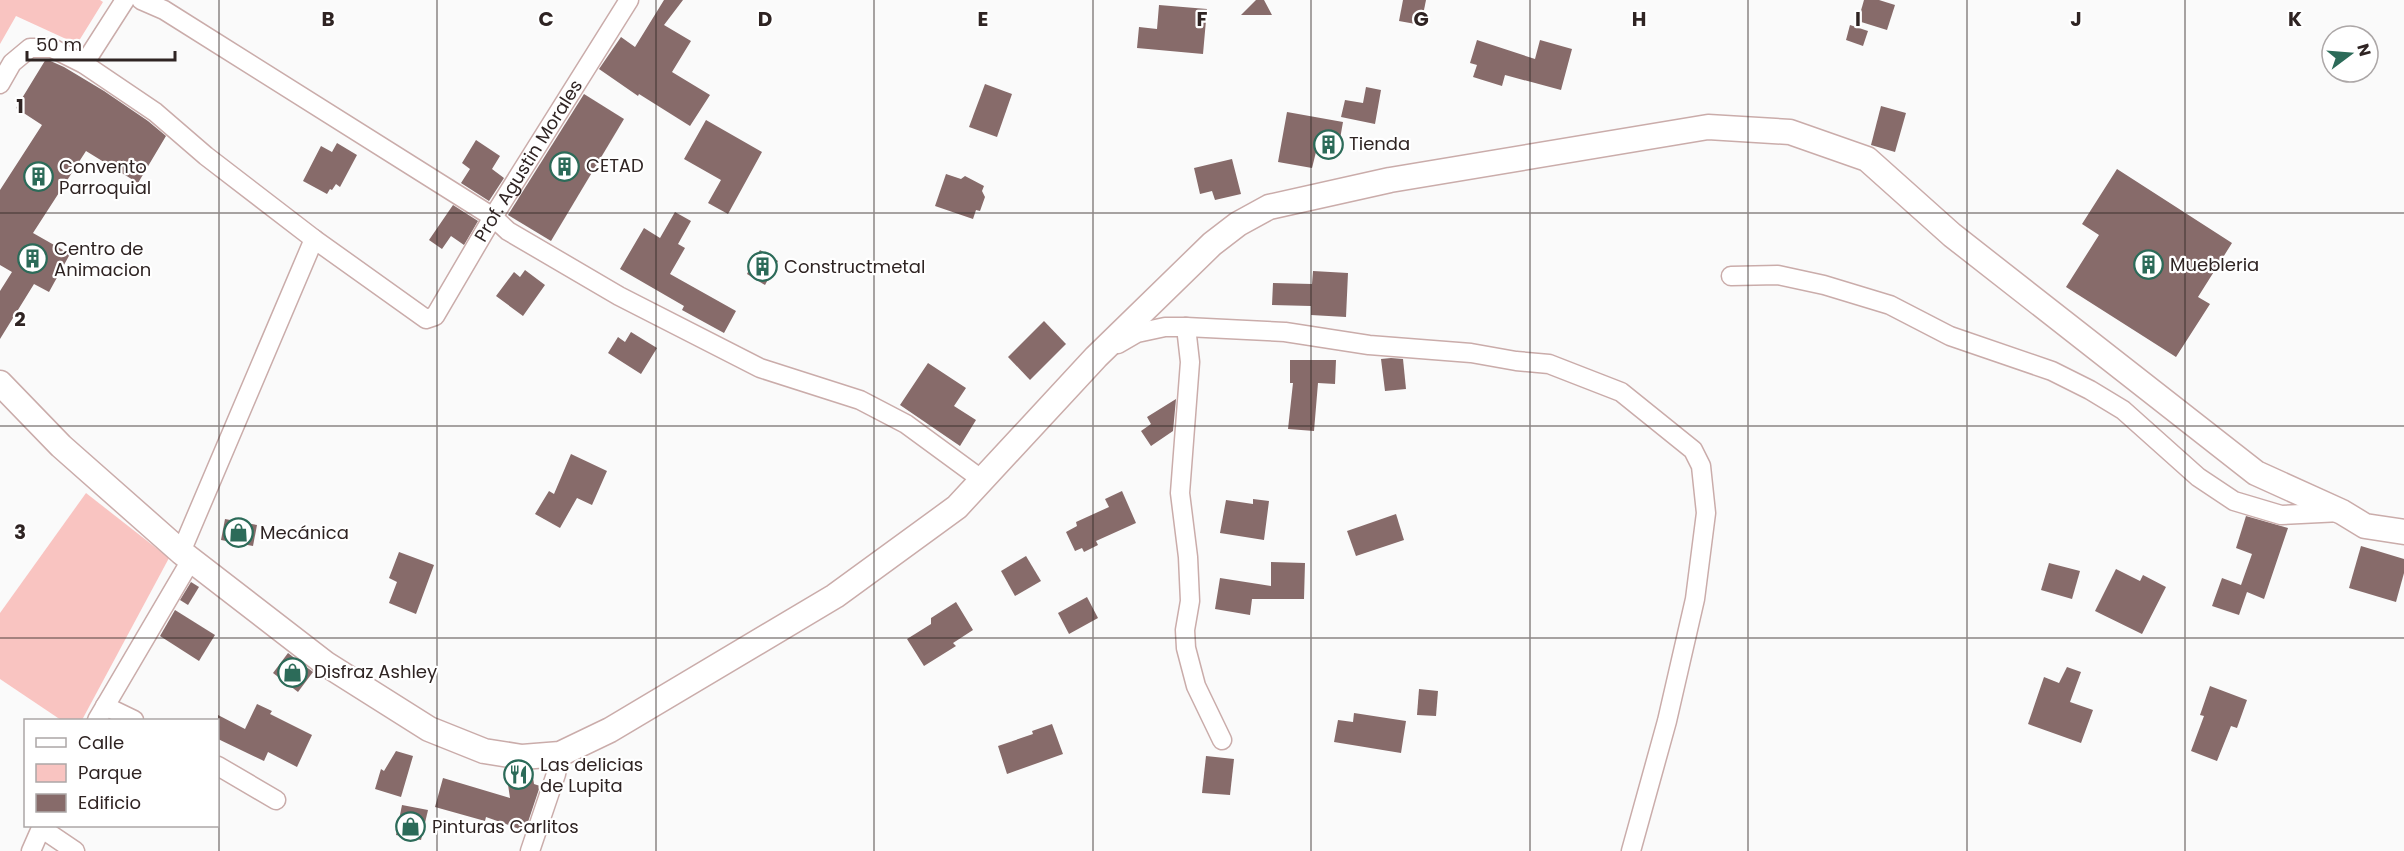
<svg xmlns="http://www.w3.org/2000/svg" width="2404" height="851" font-family="Poppins,sans-serif">
  <style>
    .green { fill: #f9c4c1 }
    .building { fill: #876b6a }
    .lines { fill: none; stroke-linecap: round; stroke-linejoin: round }
    .street-casing { stroke: #caacaa; stroke-width: 21 }
    .secondary-casing { stroke: #caacaa; stroke-width: 27 }
    .street { stroke: #fff; stroke-width: 18 }
    .secondary { stroke: #fff; stroke-width: 24 }
    .grid { fill: none; stroke: #2f2423; stroke-width: 1.5; stroke-opacity: 0.55 }
    .labels { text-anchor: middle; stroke-width: 4.5; stroke-linejoin: round; paint-order: stroke }
    .poi-label { font-size: 18px; fill: #2f2423; stroke: #fff; text-anchor: start }
    .street-label { font-size: 18px; fill: #2f2423; stroke: #fff }
    .grid-label { font-size: 20px; text-anchor: middle; font-weight: bold; fill: #2f2423; stroke: #fff; stroke-width: 4.5; stroke-linejoin: round; paint-order: stroke }
  </style>
  <rect width="100%" height="100%" fill="#fafafa"/>
  <g class="green">
    <polygon points="0,0 100,0 103,2 77,44 16,16 0,44"/>
    <polygon points="86,493 169,558 82,720 61,720 0,679 0,613"/>
  </g>
  <g class="building">
    <polygon points="664,0 683,0 664,25 691,41 672,72 710,95 690,126 639,94 638,96 599,69 621,37 635,47"/>
    <polygon points="1256,0 1264,0 1272,15 1241,15"/>
    <polygon points="1403,0 1426,0 1421,25 1399,21"/>
    <polygon points="1864,0 1879,0 1895,5 1887,30 1858,21"/>
    <polygon points="1159,5 1207,9 1203,54 1137,48 1139,27 1157,29"/>
    <polygon points="1850,25 1868,31 1863,46 1846,40"/>
    <polygon points="1477,40 1535,59 1540,40 1572,49 1561,90 1505,75 1502,86 1473,77 1477,65 1470,63"/>
    <polygon points="46,59 64,67 104,91 148,121 166,136 138,183 86,151 33,233 70,254 49,292 34,284 0,339 0,291 12,272 0,265 0,190 42,125 16,108"/>
    <polygon points="985,84 1012,94 997,137 969,127"/>
    <polygon points="1366,87 1381,90 1375,124 1341,117 1345,100 1363,103"/>
    <polygon points="584,94 624,119 551,241 508,215"/>
    <polygon points="1881,106 1906,113 1895,152 1871,145"/>
    <polygon points="1287,112 1343,122 1337,156 1316,152 1312,168 1278,162"/>
    <polygon points="706,120 762,152 728,214 708,203 721,180 684,159"/>
    <polygon points="476,140 500,156 492,169 504,178 489,201 461,183 470,169 462,163"/>
    <polygon points="337,143 357,155 340,187 336,184 332,190 330,189 327,194 303,181 321,146 332,152"/>
    <polygon points="1232,159 1241,194 1215,200 1212,191 1200,194 1194,168"/>
    <polygon points="2117,169 2232,243 2198,297 2210,304 2176,357 2066,287 2099,235 2082,224"/>
    <polygon points="946,174 961,179 965,176 984,186 982,191 985,197 980,211 976,210 973,219 935,206"/>
    <polygon points="453,205 478,221 464,245 451,236 442,249 429,240"/>
    <polygon points="675,212 691,221 678,244 685,248 670,274 736,311 724,333 682,310 684,306 620,269 644,228 660,238"/>
    <polygon points="760,250 778,261 765,285 747,274"/>
    <polygon points="525,270 545,285 523,316 496,296 514,272 520,277"/>
    <polygon points="1313,271 1348,273 1346,317 1311,315 1311,306 1272,305 1273,283 1312,284"/>
    <polygon points="1044,321 1066,344 1030,380 1008,357"/>
    <polygon points="631,332 657,348 641,374 608,353 618,337 625,342"/>
    <polygon points="1391,358 1403,359 1406,389 1385,391 1381,359"/>
    <polygon points="1290,360 1336,360 1335,384 1318,383 1314,431 1288,429 1293,383 1290,383"/>
    <polygon points="928,363 966,388 954,406 976,420 960,446 900,405"/>
    <polygon points="1176,399 1173,431 1151,446 1141,431 1151,424 1147,417"/>
    <polygon points="571,454 607,471 592,505 577,498 560,528 535,514 549,491 554,494"/>
    <polygon points="1122,491 1136,523 1096,541 1098,545 1084,552 1082,548 1075,551 1066,532 1077,526 1076,522 1109,507 1105,499"/>
    <polygon points="1253,499 1269,501 1264,540 1220,533 1226,500 1253,504"/>
    <polygon points="1396,514 1404,540 1356,556 1347,531"/>
    <polygon points="2246,516 2288,528 2264,599 2247,592 2239,615 2212,606 2222,578 2241,585 2252,554 2236,548"/>
    <polygon points="225,519 257,525 253,546 221,540"/>
    <polygon points="2361,546 2404,559 2404,573 2396,602 2349,588"/>
    <polygon points="399,552 434,565 416,614 389,603 397,582 389,578"/>
    <polygon points="1026,556 1041,581 1015,596 1001,571"/>
    <polygon points="1271,562 1305,563 1304,599 1252,599 1250,615 1215,609 1220,578 1271,586"/>
    <polygon points="2049,563 2080,571 2072,599 2041,590"/>
    <polygon points="2116,569 2140,581 2143,575 2166,587 2142,634 2095,611"/>
    <polygon points="191,582 199,587 188,605 180,600"/>
    <polygon points="1087,597 1098,618 1069,634 1058,613"/>
    <polygon points="956,602 973,630 953,643 956,646 924,666 907,639 931,624 931,618"/>
    <polygon points="175,610 215,635 199,661 160,636"/>
    <polygon points="288,653 313,672 298,692 273,673"/>
    <polygon points="2067,667 2081,672 2070,702 2093,710 2081,743 2028,724 2044,677 2059,683"/>
    <polygon points="2210,686 2247,700 2237,728 2231,726 2217,761 2191,751 2204,716 2200,715"/>
    <polygon points="1419,689 1438,691 1436,716 1417,715"/>
    <polygon points="257,704 272,711 270,714 312,735 297,767 268,752 264,761 218,739 218,715 245,729"/>
    <polygon points="1354,713 1406,721 1401,753 1334,742 1338,720 1353,722"/>
    <polygon points="1052,724 1063,754 1007,774 998,746 1033,734 1032,731"/>
    <polygon points="396,751 413,756 401,797 375,789 381,769 384,771"/>
    <polygon points="1206,756 1234,759 1230,795 1202,793"/>
    <polygon points="513,770 532,771 534,784 540,786 525,831 486,817 485,821 435,807 443,778 510,798 506,771"/>
    <polygon points="402,805 428,810 421,840 396,835"/>
  </g>
  <g class="lines">
    <defs>
      <g id="street">
        <polyline points="141,0 164,10 493,217 508,231 619,296 760,368 860,400 906,424 981,479"/>
        <polyline points="84,64 125,0"/>
        <path id="s1" d="M0,84L12,63L30,48H52L84,64L155,112L206,156L314,239L426,319L435,316L493,217L629,0"/>
        <polyline points="1731,276 1778,275 1824,285 1890,305 1950,336 2052,371 2090,390 2123,410 2198,477 2234,501 2281,515 2341,512"/>
        <polyline points="1186,327 1190,362 1180,493 1188,557 1190,601 1185,630 1186,648 1196,686 1222,740"/>
        <polyline points="1118,344 1137,333 1165,327 1186,327 1285,332 1369,345 1471,353 1516,361 1549,364 1621,392 1693,450 1701,466 1706,513 1695,599 1667,721 1631,851"/>
        <polyline points="181,552 314,239"/>
        <polyline points="105,706 134,720"/>
        <polyline points="97,720 191,560"/>
        <polyline points="218,766 276,800"/>
        <polyline points="41,828 75,851"/>
        <polyline points="31,851 42,826"/>
        <polyline points="530,851 556,774 560,754"/>
      </g>
      <polyline id="secondary" points="0,383 61,446 181,552 326,664 429,729 484,751 522,757 560,754 610,730 835,596 957,507 1096,357 1212,244 1238,224 1269,207 1390,180 1708,127 1790,132 1867,159 1952,235 2256,473 2342,512 2365,526 2404,532"/>
    </defs>
    <use href="#street" class="street-casing"/>
    <use href="#secondary" class="secondary-casing"/>
    <use href="#street" class="street"/>
    <use href="#secondary" class="secondary"/>
  </g>
  <path class="grid" d="M219,0V851M437,0V851M656,0V851M874,0V851M1093,0V851M1311,0V851M1530,0V851M1748,0V851M1967,0V851M2185,0V851M0,213H2404M0,426H2404M0,638H2404"/>
  <defs>
    <symbol id="building-ring" viewBox="-11 -11 22 22"><circle r="9.5" fill="#fff" stroke="#2c6b59" stroke-width="1.5"/><path d="M-4-6H4V6H1V3H-1V6H-4ZM-2.5-4.3h1.7v1.8h-1.7ZM.8-4.3h1.7v1.8H.8ZM-2.5-1h1.7V.8h-1.7ZM.8-1h1.7V.8H.8Z" fill="#2c6b59"/></symbol>
    <symbol id="shop-ring" viewBox="-11 -11 22 22"><circle r="9.5" fill="#fff" stroke="#2c6b59" stroke-width="1.5"/><path d="M-5-2.5h2.3a2.7 3.5 0 0 1 5.4 0H5L5.5 6h-11ZM-1.5-2.5h3a1.5 2.3 0 0 0-3 0Z" fill="#2c6b59"/></symbol>
    <symbol id="restaurant-ring" viewBox="-11 -11 22 22"><circle r="9.5" fill="#fff" stroke="#2c6b59" stroke-width="1.5"/><path d="M-5-6h1v4h1v-4h1v4h1v-4h1v5L-1.5 .5V6h-2V.5L-5-1ZM5-6V6H3V1.5H1.5Q1.5-4 5-6Z" fill="#2c6b59"/></symbol>
  </defs>
  <g fill-rule="evenodd">
    <use href="#building-ring" x="1312" y="128" width="33" height="33"/>
    <use href="#building-ring" x="548" y="150" width="33" height="33"/>
    <use href="#building-ring" x="22" y="160" width="33" height="33"/>
    <use href="#building-ring" x="16" y="242" width="33" height="33"/>
    <use href="#building-ring" x="2132" y="248" width="33" height="33"/>
    <use href="#building-ring" x="746" y="250" width="33" height="33"/>
    <use href="#shop-ring" x="222" y="516" width="33" height="33"/>
    <use href="#shop-ring" x="276" y="656" width="33" height="33"/>
    <use href="#restaurant-ring" x="502" y="758" width="33" height="33"/>
    <use href="#shop-ring" x="394" y="810" width="33" height="33"/>
  </g>
  <g class="labels">
    <g class="poi-label">
      <text x="1349" y="150">Tienda</text>
      <text x="586" y="172">CETAD</text>
      <text x="59" y="173">Convento<tspan x="59" dy="21">Parroquial</tspan></text>
      <text x="54" y="255">Centro de<tspan x="54" dy="21">Animacion</tspan></text>
      <text x="2170" y="271">Muebleria</text>
      <text x="784" y="273">Constructmetal</text>
      <text x="260" y="539">Mecánica</text>
      <text x="314" y="678">Disfraz Ashley</text>
      <text x="540" y="771">Las delicias<tspan x="540" dy="21">de Lupita</tspan></text>
      <text x="432" y="833">Pinturas Carlitos</text>
    </g>
    <g class="street-label">
      <text dy="6" stroke="none"><textPath href="#s1" startOffset="723">Prof. Agustin Morales</textPath></text>
    </g>
  </g>
  <g class="grid-label">
    <text x="328" y="26">B</text>
    <text x="546" y="26">C</text>
    <text x="765" y="26">D</text>
    <text x="983" y="26">E</text>
    <text x="1202" y="26">F</text>
    <text x="1421" y="26">G</text>
    <text x="1639" y="26">H</text>
    <text x="1858" y="26">I</text>
    <text x="2076" y="26">J</text>
    <text x="2295" y="26">K</text>
    <text x="20" y="113">1</text>
    <text x="20" y="326">2</text>
    <text x="20" y="539">3</text>
  </g>
  <rect x="24" y="719" width="195" height="108" fill="#ffffff" stroke="#aca7a7" stroke-width="1.5"/>
  <rect x="36" y="738" width="30" height="9" fill="#ffffff" stroke="#aca7a7" stroke-width="1.5"/>
  <text x="78" y="749" font-size="18" fill="#2f2423">Calle</text>
  <rect x="36" y="764" width="30" height="18" fill="#f9c4c1" stroke="#aca7a7" stroke-width="1.5"/>
  <text x="78" y="779" font-size="18" fill="#2f2423">Parque</text>
  <rect x="36" y="794" width="30" height="18" fill="#876b6a" stroke="#aca7a7" stroke-width="1.5"/>
  <text x="78" y="809" font-size="18" fill="#2f2423">Edificio</text>
  <g transform="translate(2350 54) rotate(74)"><circle r="28" fill="#ffffff" stroke="#aca7a7" stroke-width="1.5"/>
  <path d="M0-4.5L10 22L0 15L-10 22Z" fill="#2c6b59"/>
  <text y="-9" font-size="16" font-weight="bold" text-anchor="middle" fill="#2f2423">N</text>
  </g>
  <path d="M27 51v9h148v-9" fill="none" stroke="#2f2423" stroke-width="3"/>
  <text x="36" y="51" font-size="18" fill="#2f2423" stroke="#ffffff" stroke-width="4.5" paint-order="stroke">50 m</text>
</svg>
